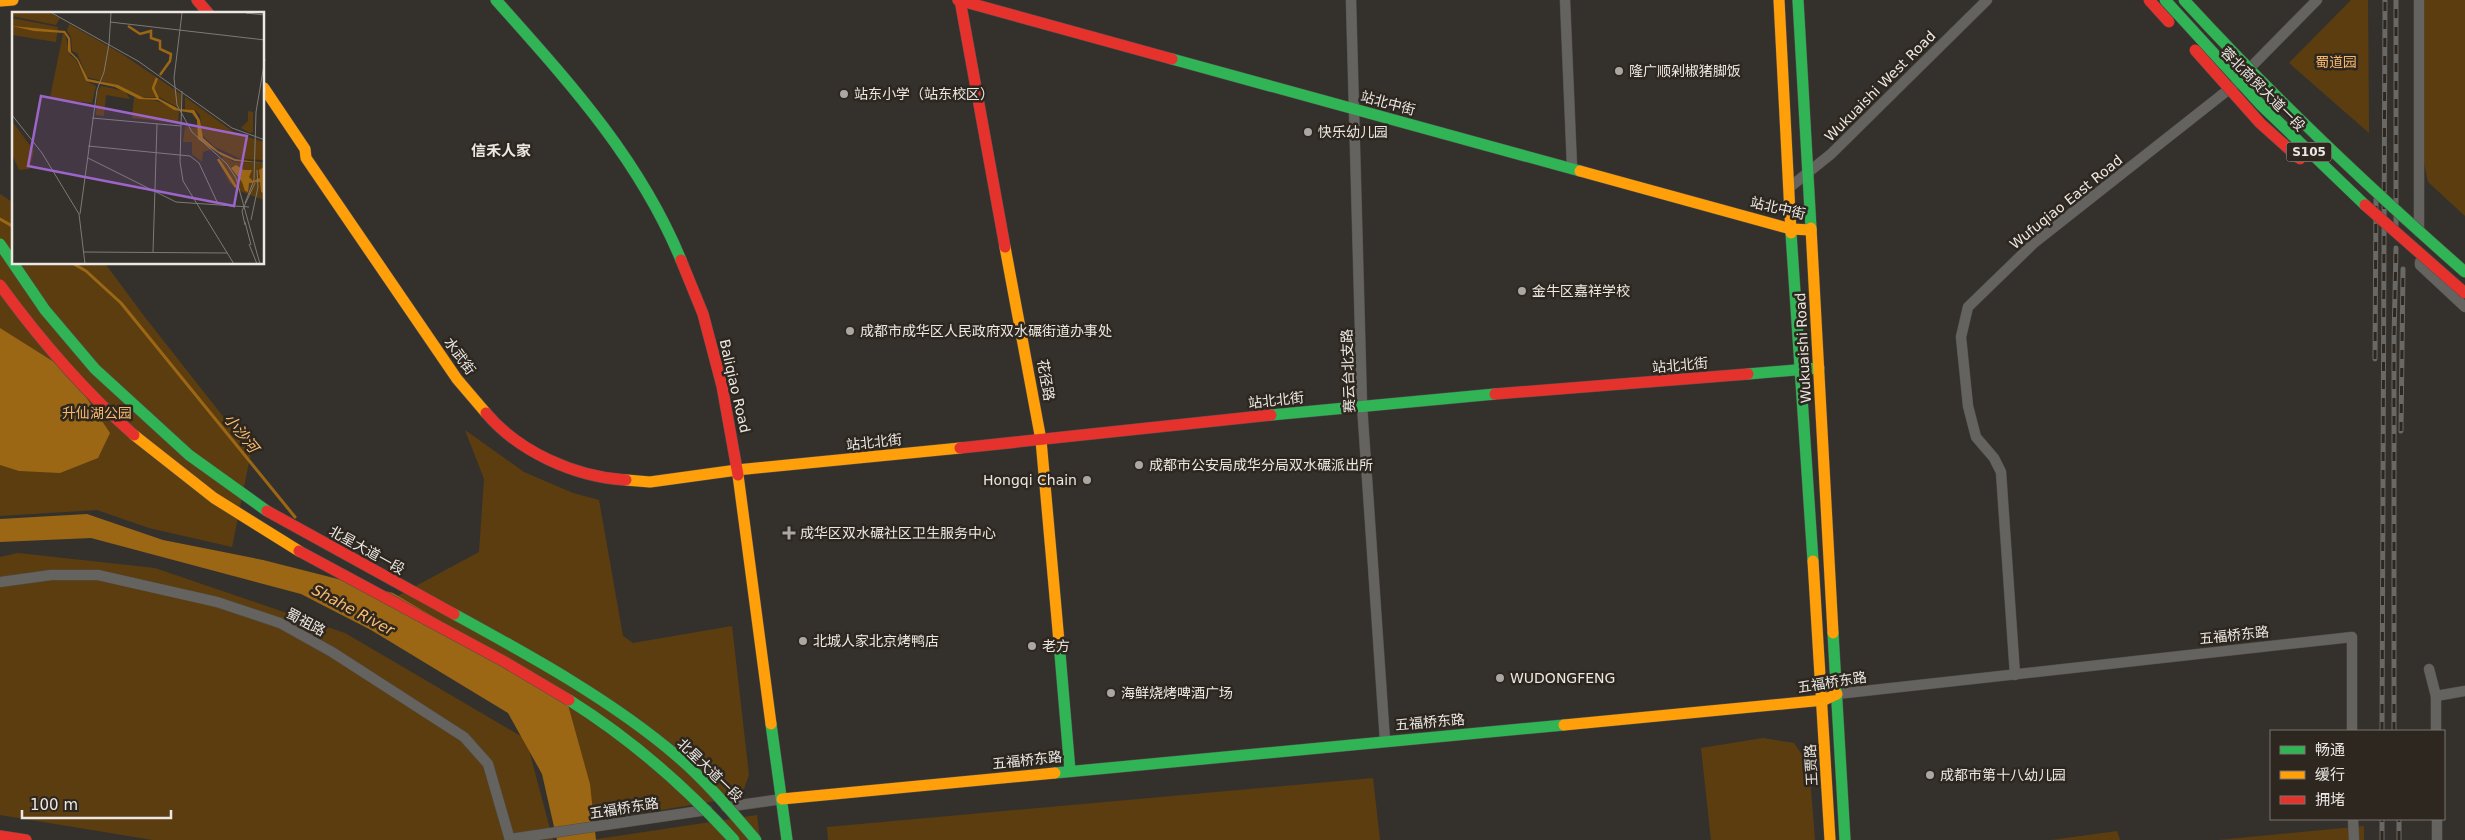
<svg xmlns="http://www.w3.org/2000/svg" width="2465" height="840" font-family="'DejaVu Sans','Noto Sans SC',sans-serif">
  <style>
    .green { fill: #5c3d10 }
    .water { fill: #9c6714 }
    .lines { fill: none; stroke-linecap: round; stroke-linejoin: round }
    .stream { stroke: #9c6714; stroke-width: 3 }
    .street-casing { stroke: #514e4b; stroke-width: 11 }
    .fast-casing { stroke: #514e4b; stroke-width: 12 }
    .slow-casing { stroke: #514e4b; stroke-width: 12 }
    .jam-casing { stroke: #514e4b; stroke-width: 12 }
    .street { stroke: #656360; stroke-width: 10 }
    .fast { stroke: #30b455; stroke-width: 11 }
    .slow { stroke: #ff9f0a; stroke-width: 11 }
    .jam { stroke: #e5322d; stroke-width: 11 }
    .rail-casing { stroke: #6a6864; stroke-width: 5 }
    .rail { stroke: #2d2720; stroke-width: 3; stroke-dasharray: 9; stroke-linecap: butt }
    .fast-bridge-casing { stroke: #514e4b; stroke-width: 12; stroke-linecap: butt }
    .slow-bridge-casing { stroke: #514e4b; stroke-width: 12; stroke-linecap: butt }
    .jam-bridge-casing { stroke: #514e4b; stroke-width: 12; stroke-linecap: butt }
    .fast-bridge { stroke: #30b455; stroke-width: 11 }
    .slow-bridge { stroke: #ff9f0a; stroke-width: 11 }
    .jam-bridge { stroke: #e5322d; stroke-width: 11 }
    .poi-dot { fill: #aba7a3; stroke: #2d2720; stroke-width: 2 }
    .labels { text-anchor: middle; stroke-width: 5; stroke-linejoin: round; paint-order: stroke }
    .shield { fill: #2d2720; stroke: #b2ada8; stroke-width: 1 }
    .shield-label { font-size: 12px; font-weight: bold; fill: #ebe7e2 }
    .park-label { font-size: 14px; fill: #f7b86a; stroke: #2d2720 }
    .poi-label { font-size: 14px; fill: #ebe7e2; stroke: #2d2720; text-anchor: start }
    .street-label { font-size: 14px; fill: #ebe7e2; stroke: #2d2720 }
    .neighbourhood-label { font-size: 15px; font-weight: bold; fill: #ebe7e2; stroke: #2d2720 }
    .water-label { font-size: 15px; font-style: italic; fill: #fdbd6f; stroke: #2d2720 }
    .inset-river { fill: none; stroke: #9c6714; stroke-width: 2.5 }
    .inset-road { fill: none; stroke: #7d7a75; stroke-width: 1 }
    .view { fill: #9d64ca; fill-opacity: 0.15; stroke: #9d64ca; stroke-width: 2.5 }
    .inset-edge { fill: none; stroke: #ebe7e2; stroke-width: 2.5 }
  </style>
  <rect width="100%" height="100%" fill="#34312d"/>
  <g class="green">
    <polygon points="2351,0 2368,0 2369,133 2289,63"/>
    <polygon points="2422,0 2465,0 2465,216 2428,182 2422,153"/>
    <polygon points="0,194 14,203 14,264 103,264 107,266 144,316 251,452 232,547 149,528 97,510 0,516"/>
    <polygon points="465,430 524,472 573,493 599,500 623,636 633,643 732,626 749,775 741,797 593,821 561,733 377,607 479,552 484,479"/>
    <polygon points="18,553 155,568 345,633 526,739 553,840 153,840 0,815 0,557"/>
    <polygon points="1763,738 1794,743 1809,765 1815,840 1711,840 1701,748"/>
    <polygon points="1373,778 1380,840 828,840 827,827"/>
    <polygon points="757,815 760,840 591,840"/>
    <polygon points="2364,826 2364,840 2219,840"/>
    <polygon points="2117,831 2120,840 2051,840"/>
  </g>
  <g class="water">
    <polygon points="0,328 54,362 82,391 110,433 98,458 60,473 19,471 0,465"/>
    <polygon points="87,514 163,540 263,560 393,593 565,694 590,784 596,840 557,840 542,774 508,713 371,630 301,594 91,538 0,542 0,519"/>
  </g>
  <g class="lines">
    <g class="stream">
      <polyline points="0,219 14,227"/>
      <polyline points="74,264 86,271 121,303 295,517"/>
    </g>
    <defs>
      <g id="street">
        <polyline points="1351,0 1362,405 1385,741"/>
        <polyline points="1565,0 1572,167"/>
        <polyline points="2419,0 2419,232"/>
        <polyline points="2246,72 2317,0"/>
        <polyline points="1790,187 1831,154 1987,0"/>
        <polyline points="2420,262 2420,265 2465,307"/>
        <polyline points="0,582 51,575 98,575 217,602 280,623 332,652 464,737 488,764 510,840"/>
        <polyline points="2429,669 2436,696 2436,731"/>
        <polyline points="2015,675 2001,472 1994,458 1976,437 1968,406 1961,337 1968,307 2034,243 2233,86"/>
        <polyline points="1837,694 2352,637 2352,731"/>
        <polyline points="2436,696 2465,691"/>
        <polyline points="726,807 782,799"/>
        <polyline points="2353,819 2354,840"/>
        <polyline points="2437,819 2437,840"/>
        <polyline points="510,839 707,810"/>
      </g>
      <g id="fast">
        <path d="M496,0C568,81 639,158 681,260"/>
        <polyline points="1798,0 1811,228"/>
        <polyline points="1172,59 1580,171"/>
        <polyline points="1791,233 1813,561"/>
        <polyline points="1748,374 1819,368"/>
        <polyline points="1271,415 1495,394"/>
        <polyline points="1833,633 1845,840"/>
        <polyline points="1059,642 1070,771"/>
        <polyline points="771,724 787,840"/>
        <polyline points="1055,773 1564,725"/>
      </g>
      <g id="slow">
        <polyline points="1779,0 1791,233"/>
        <polyline points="0,1 13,0"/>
        <polyline points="264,88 305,149 306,158 457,379 486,413"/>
        <polyline points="1580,171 1791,229 1811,230"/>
        <polyline points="1811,228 1833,633"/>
        <polyline points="1005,247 1041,440 1059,642"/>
        <polyline points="738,475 771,724"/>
        <polyline points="626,480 650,482 737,470 960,448"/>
        <polyline points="1813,561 1830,840"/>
        <polyline points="1564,725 1824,700 1837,694"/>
        <polyline points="782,799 1055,773"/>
      </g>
      <g id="jam">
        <polyline points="197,0 209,14"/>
        <polyline points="958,0 1172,59"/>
        <polyline points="960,0 1005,247"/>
        <polyline points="681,260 703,314 722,386 738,475"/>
        <polyline points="1495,394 1748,374"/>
        <path d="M486,413C519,452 575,477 626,480"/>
        <polyline points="960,448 1271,415"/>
        <polyline points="0,836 26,840"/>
      </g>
    </defs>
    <use href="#street" class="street-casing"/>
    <use href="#fast" class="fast-casing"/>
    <use href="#slow" class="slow-casing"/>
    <use href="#jam" class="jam-casing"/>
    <use href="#street" class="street"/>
    <use href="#fast" class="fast"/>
    <use href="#slow" class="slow"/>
    <use href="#jam" class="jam"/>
    <defs>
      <g id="rail">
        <polyline points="2396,234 2396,0"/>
        <polyline points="2375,359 2376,199"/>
        <polyline points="2401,431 2403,269"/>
        <polyline points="2382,731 2385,0"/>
        <polyline points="2394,731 2394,339 2396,248"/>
        <polyline points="2382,840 2382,819"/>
        <polyline points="2399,840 2399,819"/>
      </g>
    </defs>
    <use href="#rail" class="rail-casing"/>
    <use href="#rail" class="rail"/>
    <defs>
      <g id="fast-bridge">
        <polyline points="2165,0 2261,105 2365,205"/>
        <path d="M2184,0C2272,96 2367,186 2465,272"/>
        <polyline points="0,244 45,310 95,369 189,455 267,511"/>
        <path d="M454,614C529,655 613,701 678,757C707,782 731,811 756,840"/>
        <path d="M569,700C631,739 685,786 734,840"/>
      </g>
      <polyline id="slow-bridge" points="134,435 214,498 299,551"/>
      <g id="jam-bridge">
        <polyline points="2149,0 2169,22"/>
        <polyline points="2195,50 2260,123 2300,159"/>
        <polyline points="2365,205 2465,293"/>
        <path d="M0,285C40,340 83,390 134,435"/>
        <polyline points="267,511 454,614"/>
        <polyline points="299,551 505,662 569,700"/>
      </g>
    </defs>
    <use href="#fast-bridge" class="fast-bridge-casing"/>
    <use href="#slow-bridge" class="slow-bridge-casing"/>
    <use href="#jam-bridge" class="jam-bridge-casing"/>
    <use href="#fast-bridge" class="fast-bridge"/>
    <use href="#slow-bridge" class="slow-bridge"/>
    <use href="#jam-bridge" class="jam-bridge"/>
  </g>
  <g class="poi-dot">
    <circle cx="1619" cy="71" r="5"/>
    <circle cx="844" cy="94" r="5"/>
    <circle cx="1308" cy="132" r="5"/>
    <circle cx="1522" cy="291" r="5"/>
    <circle cx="850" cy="331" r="5"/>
    <circle cx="1139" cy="465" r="5"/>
    <circle cx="1087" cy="480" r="5"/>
    <path d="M786.5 525.5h5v5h5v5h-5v5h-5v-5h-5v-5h5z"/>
    <circle cx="803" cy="641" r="5"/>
    <circle cx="1032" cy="646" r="5"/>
    <circle cx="1500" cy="678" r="5"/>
    <circle cx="1111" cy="693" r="5"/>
    <circle cx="1930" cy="775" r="5"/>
  </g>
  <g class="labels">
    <rect class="shield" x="2286.5" y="142.5" width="45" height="19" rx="4"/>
    <g class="shield-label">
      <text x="2309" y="156">S105</text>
    </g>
    <g class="park-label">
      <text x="2336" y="67">蜀道园</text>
      <text x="97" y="418">升仙湖公园</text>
    </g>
    <g class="poi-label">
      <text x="1629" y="76">隆广顺剁椒猪脚饭</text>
      <text x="854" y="99">站东小学（站东校区）</text>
      <text x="1318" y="137">快乐幼儿园</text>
      <text x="1532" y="296">金牛区嘉祥学校</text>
      <text x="860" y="336">成都市成华区人民政府双水碾街道办事处</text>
      <text x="1149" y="470">成都市公安局成华分局双水碾派出所</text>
      <text x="1077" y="485" text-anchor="end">Hongqi Chain</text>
      <text x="800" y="538">成华区双水碾社区卫生服务中心</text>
      <text x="813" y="646">北城人家北京烤鸭店</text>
      <text x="1042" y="651">老方</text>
      <text x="1510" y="683">WUDONGFENG</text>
      <text x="1121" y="698">海鲜烧烤啤酒广场</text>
      <text x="1940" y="780">成都市第十八幼儿园</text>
    </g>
    <g class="street-label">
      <text transform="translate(1880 86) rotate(-45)" y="5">Wukuaishi West Road</text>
      <text transform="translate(2263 89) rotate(45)" y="5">蓉北商贸大道一段</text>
      <text transform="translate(1388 103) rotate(15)" y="5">站北中街</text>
      <text transform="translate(2066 202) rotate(-39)" y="5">Wufuqiao East Road</text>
      <text transform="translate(1778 208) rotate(13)" y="5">站北中街</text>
      <text transform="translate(1803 348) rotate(-93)" y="5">Wukuaishi Road</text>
      <text transform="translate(460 356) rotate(54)" y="5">水武街</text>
      <text transform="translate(1680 365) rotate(-5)" y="5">站北北街</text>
      <text transform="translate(1348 371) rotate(-92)" y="5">赛云台北支路</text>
      <text transform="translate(1046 380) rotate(80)" y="5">花径路</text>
      <text transform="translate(735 386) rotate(77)" y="5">Baliqiao Road</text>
      <text transform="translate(1276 400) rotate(-6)" y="5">站北北街</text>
      <text transform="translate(874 442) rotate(-6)" y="5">站北北街</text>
      <text transform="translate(367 550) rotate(29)" y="5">北星大道一段</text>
      <text transform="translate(306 622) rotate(28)" y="5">蜀祖路</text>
      <text transform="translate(2234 635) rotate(-6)" y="5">五福桥东路</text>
      <text transform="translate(1832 682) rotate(-9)" y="5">五福桥东路</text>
      <text transform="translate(1430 722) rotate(-5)" y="5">五福桥东路</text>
      <text transform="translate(1027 760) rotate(-6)" y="5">五福桥东路</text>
      <text transform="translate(1811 765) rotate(-93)" y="5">王贾路</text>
      <text transform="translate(710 770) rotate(44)" y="5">北星大道一段</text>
      <text transform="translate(624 808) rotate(-9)" y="5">五福桥东路</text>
    </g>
    <g class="neighbourhood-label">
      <text x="501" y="156">信禾人家</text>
    </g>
    <g class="water-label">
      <text transform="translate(241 433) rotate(51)" y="5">小沙河</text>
      <text transform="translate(353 610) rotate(28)" y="5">Shahe River</text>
    </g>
  </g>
  <g transform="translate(12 12)">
    <rect width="252" height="252" fill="#34312d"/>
    <path d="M0,1H38L48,6L44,13L0,4ZM0,6L46,15L44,30L0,23ZM57,12L110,42L169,82V97L147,85L130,86L103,73L75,65L65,41L60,39L59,25L55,19ZM52,17L58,43L64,48L74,69L84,74L80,91L38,86ZM89,74L113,79L118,87L94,83L92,104L84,103L85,80ZM122,85L145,89L167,99L166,111L120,106ZM173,85L223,121L252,130V148L229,147L203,135L190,123L188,103L183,98L173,97ZM236,99L241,100V120L238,121L229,116L236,109ZM0,109L22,139L17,157L7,158L0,142ZM173,115L185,116L187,123L200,137L191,140L190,150L180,142V130H171ZM211,144L222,150L252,151V188L225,178L217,170L208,152Z" fill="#5c3d10"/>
    <path d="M0,14L53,19L58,26L59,40L66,47L76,67L106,73L132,86H146L167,97L182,98L188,108L191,126L206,139L223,147L252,151L223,149L209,143L186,127L185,108L180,101L162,98L146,88L127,87L103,75L74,69L65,48L56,39V27L52,21L22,19ZM224,153L232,158H240L237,165L241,169L248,166L247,158L252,155V181L249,180L248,170L237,171L236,180L233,179L230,170L219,156Z" fill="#9c6714"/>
    <path class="inset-river" d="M116,14L128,22L139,19V26L148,29V37L159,42L158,49L148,63M145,66L141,76L146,87M206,147L224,175"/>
    <path class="inset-road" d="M40,1L126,49L220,116L253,128M170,1L162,66L165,93L180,120L215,152L224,166L248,252M234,1L253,3M98,10L253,28M0,103L30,141L67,202L73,252M80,106L169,114L168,150L171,169L222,252M169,114L170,79M76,134L178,144L187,151L206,192M76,146L164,190L237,195M233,191L242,168L244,100L253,47M68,202L85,78L92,60L97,32L99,1M239,208L246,175L245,158M233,210L239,233M233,213L230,199L243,171M237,232L245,252M72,240L215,241M141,240L145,112"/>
    <path class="view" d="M29,84L235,124L222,194L16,154Z"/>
    <rect width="252" height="252" class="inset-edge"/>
  </g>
  <rect x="2270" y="730" width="175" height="90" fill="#2d2720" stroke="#79746e"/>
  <rect x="2280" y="746" width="25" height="8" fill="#30b455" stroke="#79746e"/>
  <text x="2315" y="755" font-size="15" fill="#ebe7e2">畅通</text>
  <rect x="2280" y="771" width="25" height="8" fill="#ff9f0a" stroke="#79746e"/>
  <text x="2315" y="780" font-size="15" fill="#ebe7e2">缓行</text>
  <rect x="2280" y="796" width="25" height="8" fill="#e5322d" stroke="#79746e"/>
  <text x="2315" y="805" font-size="15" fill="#ebe7e2">拥堵</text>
  <path d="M22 810v8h149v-8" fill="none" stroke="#ebe7e2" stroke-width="2.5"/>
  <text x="30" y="810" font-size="15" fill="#ebe7e2" stroke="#2d2720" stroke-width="4" paint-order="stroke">100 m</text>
</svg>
